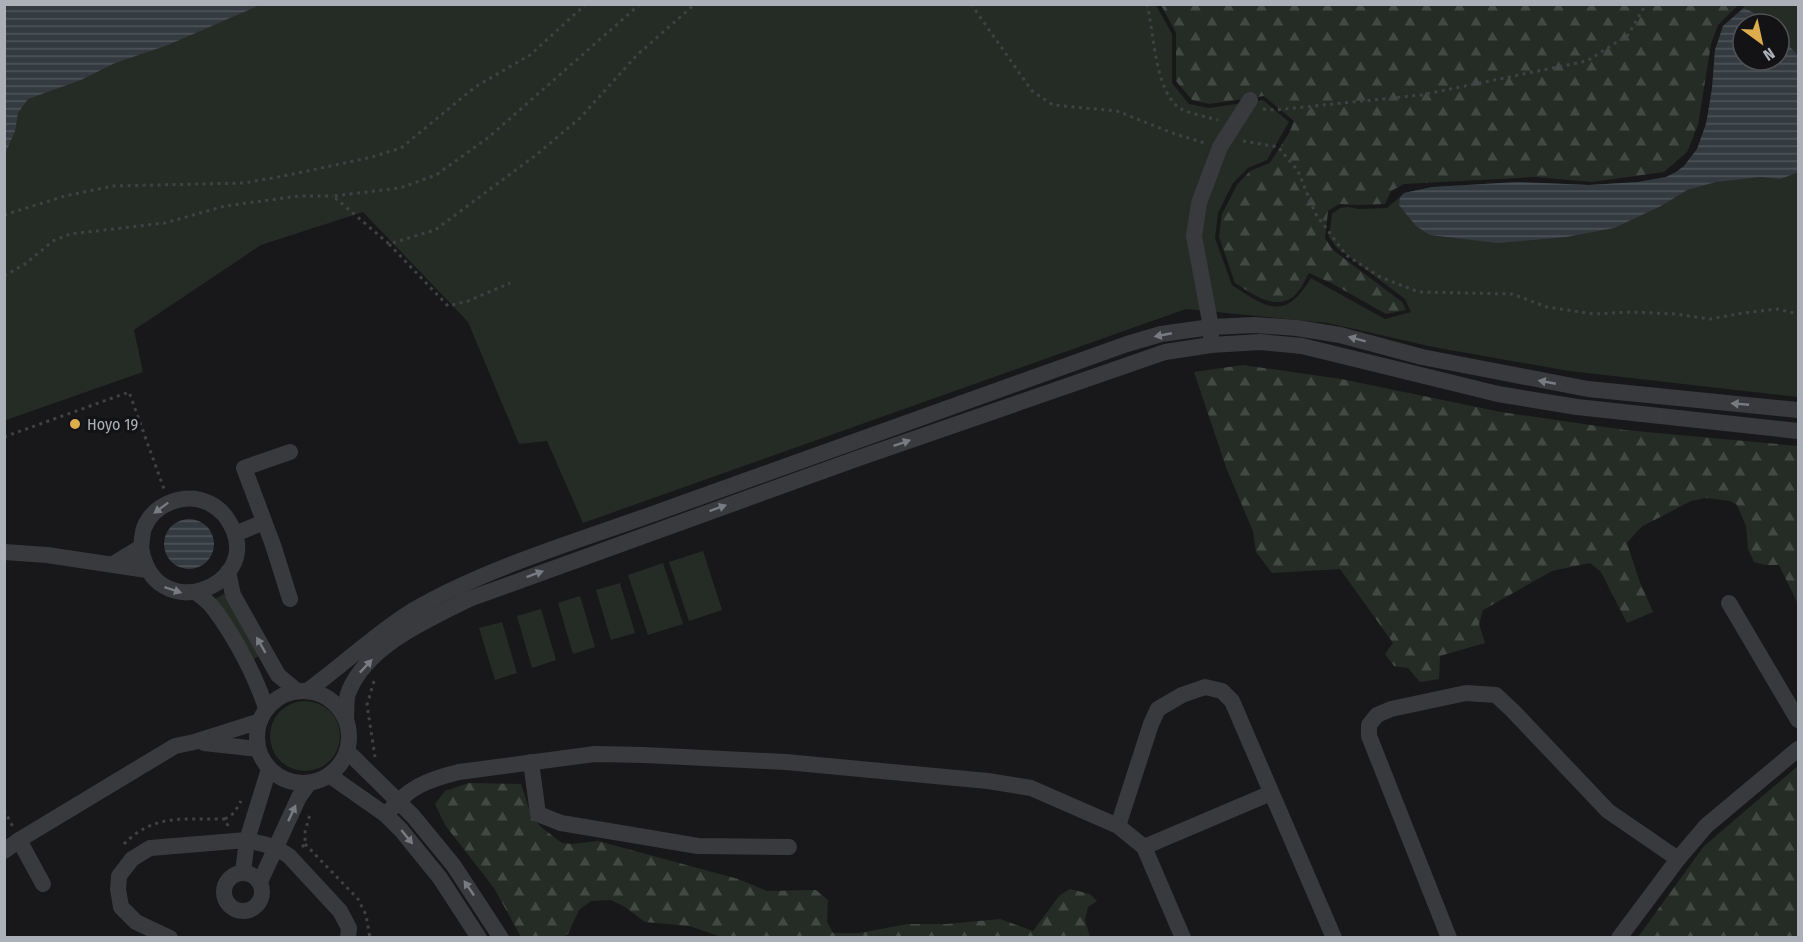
<svg xmlns="http://www.w3.org/2000/svg" width="1803" height="942" font-family="'Fira Sans Condensed',sans-serif">
  <style>
    .grass { fill: #252c25; fill-rule: evenodd }
    .forest { fill: url(#forest-firs) }
    .water { fill: url(#water-rules) }
    .lines { fill: none; stroke-linecap: round; stroke-linejoin: round }
    .path { stroke: #404145; stroke-width: 3; stroke-dasharray: 3 4.5; stroke-linecap: butt }
    .minor { stroke: #393a3e; stroke-width: 16 }
    .oneway { fill: #787b81 }
    .poi-dot { fill: #ddac4d; stroke: #131315; stroke-width: 2 }
    .labels { text-anchor: middle; stroke-width: 6; stroke-linejoin: round; paint-order: stroke }
    .poi-label { font-size: 16px; fill: #acb0b8; stroke: #131315; text-anchor: start }
  </style>
  <defs>
    <pattern id="forest-firs" width="22" height="20" patternUnits="userSpaceOnUse" patternTransform="scale(1.5)"><rect width="22" height="20" fill="#252c25"/><path d="M5 1l3.5 6h-7zM16 11l3.5 6h-7z" fill="#424843"/></pattern>
    <pattern id="water-rules" width="6" height="5" patternUnits="userSpaceOnUse" patternTransform="scale(1.5)"><rect width="6" height="5" fill="#333b41"/><path d="M0 2.5h6" fill="none" stroke="#4e555a"/></pattern>
  </defs>
  <rect width="100%" height="100%" fill="#18181a"/>
  <g class="grass">
    <path d="M4,5H1156L1172,34V83L1189,104L1209,108L1263,100L1289,122L1267,160L1248,168L1233,183L1218,213L1215,238L1232,285C1268,309 1285,321 1311,278L1385,319L1411,312L1405,299L1336,247L1329,237L1332,214L1340,208L1348,207L1359,209L1387,208L1404,193L1432,187L1518,182L1589,185L1638,182L1666,177L1676,172L1684,166L1697,149L1706,124L1712,89L1715,50L1723,26L1746,5H1798V397L1569,371L1433,347L1328,323L1186,309L583,523L547,441L519,444L468,322L363,212L261,245L134,330L143,372L6,420L4,418ZM1743,24H1779V60H1743Z"/>
    <polygon points="703,551 722,610 689,621 669,562"/>
    <polygon points="663,563 683,624 648,635 628,575"/>
    <polygon points="620,583 635,633 611,640 596,590"/>
    <polygon points="224,594 262,654 253,660 215,599"/>
    <polygon points="580,596 595,647 573,654 558,603"/>
    <polygon points="541,609 556,660 532,668 517,616"/>
    <polygon points="502,622 517,673 495,680 479,628"/>
    <circle cx="305" cy="736" r="35"/>
  </g>
  <g class="forest">
    <path d="M1161,5H1738L1718,25L1711,44L1698,125L1687,152L1664,172L1592,182L1535,177L1404,184L1391,191L1385,204L1359,205L1339,204L1328,211L1325,238L1333,250L1402,302L1406,310L1386,314L1331,283L1309,273C1305,279 1302,288 1296,294C1277,313 1253,294 1235,283L1219,237L1222,214L1237,185L1250,171L1270,163L1289,133L1294,121L1264,96L1209,104L1192,100L1176,81V33Z"/>
    <polygon points="1243,365 1341,379 1501,412 1625,430 1798,446 1798,604 1779,565 1765,565 1754,562 1748,549 1746,526 1737,505 1730,501 1706,498 1691,501 1641,527 1627,543 1639,580 1653,612 1627,623 1601,572 1590,563 1552,571 1483,610 1479,624 1485,643 1440,656 1439,679 1420,682 1408,668 1394,666 1385,654 1393,643 1340,569 1272,573 1256,552 1253,531 1227,470 1194,372"/>
    <polygon points="1798,766 1798,937 1638,937 1704,846"/>
    <polygon points="469,783 521,784 531,815 541,827 562,843 572,844 598,841 738,879 767,891 816,890 828,900 827,922 833,933 860,933 907,924 947,924 1000,919 1033,931 1059,896 1070,889 1090,894 1097,901 1088,907 1085,920 1090,937 722,937 689,926 645,922 625,907 611,900 591,901 579,910 568,934 563,937 521,937 494,888 445,825 435,804 445,791"/>
  </g>
  <g class="water">
    <polygon points="5,4 260,4 260,5 168,45 115,63 81,80 28,99 18,113 15,131 5,154"/>
    <polygon points="1744,8 1758,15 1768,24 1743,24 1743,60 1779,60 1779,34 1798,56 1798,172 1781,179 1760,177 1716,182 1687,190 1661,206 1614,228 1566,237 1498,243 1430,235 1416,226 1399,205 1400,198 1404,193 1432,187 1518,182 1589,185 1638,182 1666,177 1676,172 1684,166 1697,149 1706,124 1712,89 1715,50 1723,26"/>
    <circle cx="189" cy="544" r="25"/>
  </g>
  <g class="lines">
    <g class="path">
      <polyline points="640,4 489,137 436,175 400,188 333,196 389,244 435,230 536,155 580,118 637,55 695,4"/>
      <polyline points="971,4 1032,91 1053,105 1117,111 1175,134 1205,143"/>
      <path d="M1147,4C1154,33 1155,89 1178,107C1185,113 1208,117 1218,120"/>
      <polyline points="1263,109 1275,110 1421,95 1587,61 1628,35 1646,4"/>
      <polyline points="1243,141 1278,147 1298,171 1315,213 1346,255 1380,277 1419,292 1512,294 1547,307 1594,314 1631,312 1675,314 1710,319 1743,313 1777,309 1798,314"/>
      <polyline points="4,215 65,196 113,186 244,183 289,175 372,157 401,148 475,87 530,55 586,4"/>
      <polyline points="389,244 448,306 468,301 510,283"/>
      <polyline points="4,276 25,264 53,241 70,234 165,223 225,206 299,196 333,196"/>
      <polyline points="4,437 129,392 164,489"/>
      <polyline points="374,681 367,705 375,757"/>
      <polyline points="4,810 13,827"/>
      <polyline points="228,826 225,819 234,813 241,801"/>
      <path d="M124,844C154,813 185,820 225,819"/>
      <polyline points="305,844 358,899 366,915 370,938"/>
      <polyline points="302,847 305,844 305,832 310,814"/>
    </g>
    <g class="minor">
      <polyline points="1211,338 1211,327 1194,236 1199,203 1220,147 1250,100"/>
      <polyline points="290,452 244,468 273,545 290,599"/>
      <polyline points="235,534 264,522"/>
      <polyline points="4,552 47,555 147,570"/>
      <path d="M113,564L141,547C142,541 142,534 144,528C154,503 185,492 209,503C221,509 227,517 233,529C259,588 153,627 141,547"/>
      <polyline points="228,572 233,595 278,675 297,691"/>
      <path d="M197,593C203,598 210,603 214,609C235,637 255,675 266,708"/>
      <polyline points="1729,603 1798,720"/>
      <circle cx="303" cy="737" r="46"/>
      <path d="M307,691C343,665 375,634 412,611C485,568 581,540 661,511C816,455 972,401 1127,344L1161,334L1211,327L1255,325L1297,328L1340,335L1422,357L1588,389L1798,410"/>
      <path d="M346,719C347,711 345,699 349,691C368,645 427,620 469,599L859,458L1165,352L1211,345L1260,342L1302,346L1498,394L1577,407L1798,431"/>
      <polyline points="204,743 258,749"/>
      <polyline points="347,751 413,816 454,866 501,938"/>
      <polyline points="531,762 538,814 561,823 698,846 789,847"/>
      <polyline points="329,775 386,815 401,830 440,878 479,938"/>
      <path d="M386,815C407,788 426,780 459,772L595,754L644,755L786,762L988,781L1031,788L1118,826L1144,847L1183,938"/>
      <polyline points="1118,826 1151,724 1158,709 1182,695 1205,687 1222,691 1232,701 1334,938"/>
      <polyline points="19,840 43,884"/>
      <polyline points="1144,847 1271,793"/>
      <polyline points="4,851 19,840 175,746 194,742 260,721"/>
      <polyline points="243,872 247,840 269,769"/>
      <circle cx="243" cy="892" r="19"/>
      <polyline points="260,882 299,797 309,783"/>
      <polyline points="170,938 136,922 121,907 118,889 119,876 132,859 150,848 247,840 275,847 289,856 340,911 349,928 348,938"/>
      <polyline points="1449,938 1369,736 1369,725 1377,715 1391,709 1466,693 1496,695 1513,711 1608,811 1678,859"/>
      <polyline points="1619,938 1678,859 1706,826 1798,749"/>
    </g>
  </g>
  <defs><path id="oneway-solid" d="M-6-.8H1V-3.2L6.5 0L1 3.2V.8H-6Z" transform="scale(1.5)"/></defs>
  <g class="oneway">
    <use href="#oneway-solid" transform="translate(1163 335) rotate(169)"/>
    <use href="#oneway-solid" transform="translate(1357 339) rotate(-165)"/>
    <use href="#oneway-solid" transform="translate(1547 382) rotate(-169)"/>
    <use href="#oneway-solid" transform="translate(1740 404) rotate(-175)"/>
    <use href="#oneway-solid" transform="translate(902 443) rotate(-19)"/>
    <use href="#oneway-solid" transform="translate(161 508) rotate(143)"/>
    <use href="#oneway-solid" transform="translate(718 508) rotate(-20)"/>
    <use href="#oneway-solid" transform="translate(535 574) rotate(-20)"/>
    <use href="#oneway-solid" transform="translate(173 590) rotate(18)"/>
    <use href="#oneway-solid" transform="translate(261 645) rotate(-120)"/>
    <use href="#oneway-solid" transform="translate(366 666) rotate(-47)"/>
    <use href="#oneway-solid" transform="translate(292 813) rotate(-65)"/>
    <use href="#oneway-solid" transform="translate(407 837) rotate(51)"/>
    <use href="#oneway-solid" transform="translate(469 888) rotate(-124)"/>
  </g>
  <circle class="poi-dot" cx="75" cy="424" r="6"/>
  <g class="labels">
    <g class="poi-label">
      <text x="87" y="430">Hoyo 19</text>
    </g>
  </g>
  <rect width="1803" height="942" fill="none" stroke="#acb0b8" stroke-width="12"/>
  <g transform="translate(1761 42) rotate(147)"><circle r="28" fill="#131315" stroke="#505256" stroke-width="1.5"/>
  <path d="M0-4.5L10 22L0 15L-10 22Z" fill="#ddac4d"/>
  <text y="-9" font-size="16" font-weight="bold" text-anchor="middle" fill="#acb0b8">N</text>
  </g>
</svg>
